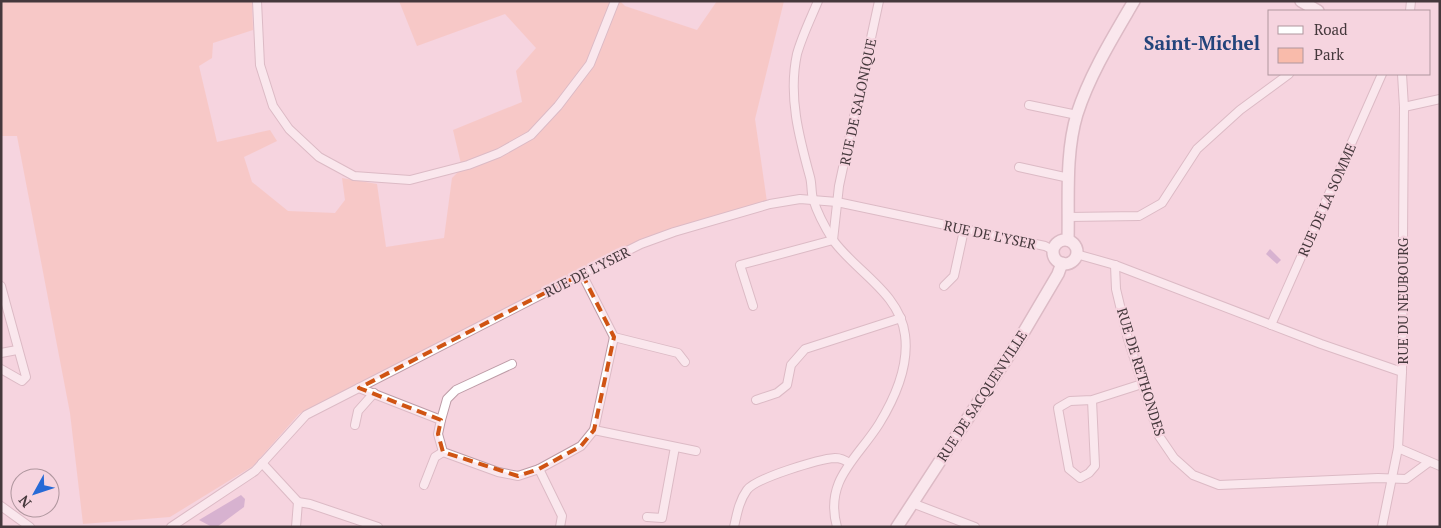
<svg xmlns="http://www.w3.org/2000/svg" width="1441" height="528" font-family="'PT Serif',serif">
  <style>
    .green { fill: #f9bbab }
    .water { fill: #b28abf }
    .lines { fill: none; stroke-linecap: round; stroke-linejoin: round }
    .street-casing { stroke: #bd9ca7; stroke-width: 10 }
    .secondary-casing { stroke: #bd9ca7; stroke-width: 14 }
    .street { stroke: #fff; stroke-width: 8 }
    .secondary { stroke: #fff; stroke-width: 11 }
    .marked { fill: none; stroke: #d05413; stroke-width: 4; stroke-dasharray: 10 6; stroke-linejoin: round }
    .labels { text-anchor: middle; stroke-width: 4.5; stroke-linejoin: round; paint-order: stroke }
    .street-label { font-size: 14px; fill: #45383c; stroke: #f6d4df }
    .district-label { font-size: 19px; font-weight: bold; fill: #23447b; stroke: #f6d4df }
  </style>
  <rect width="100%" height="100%" fill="#f6d4df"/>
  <polygon class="green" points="1,1 252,1 253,30 213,43 212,58 199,66 217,142 270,130 277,141 244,157 252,182 288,211 335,213 345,200 342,178 377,184 386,247 444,238 452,178 462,168 453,130 522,102 516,71 536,48 505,14 417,46 399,1 620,1 625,6 697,30 717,1 784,1 755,119 767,202 636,243 470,331 299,414 253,466 170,517 83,524 70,413 17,136 1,136"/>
  <g class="water">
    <polygon points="1270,249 1281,260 1277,264 1266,254"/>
    <polygon points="241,495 245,499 244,507 217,527 212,527 199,520"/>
  </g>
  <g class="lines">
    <defs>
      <g id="street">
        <polyline points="257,1 260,65 273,106 289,129 319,157 354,176 410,180 468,165 499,153 531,135 558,106 590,64 615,1"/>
        <path d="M818,1C811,18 802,36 797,54C788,96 799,137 810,177C812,184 811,192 813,199C817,212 826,229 833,240C855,271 900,293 905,335C909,365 895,398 879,424C857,459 824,480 837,527"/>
        <polyline points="1410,11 1411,1"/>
        <polyline points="1029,105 1077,115"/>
        <polyline points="1404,107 1440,99"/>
        <polyline points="1019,167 1069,178"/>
        <polyline points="1068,217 1139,216 1162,203 1197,149 1240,110 1289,74"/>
        <polyline points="833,240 839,186 879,1"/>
        <polyline points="1076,254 1115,265 1321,344 1402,372"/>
        <polyline points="1115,265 1116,289 1128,339 1159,436 1174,458 1193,475 1219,485 1378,478 1406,479 1429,462"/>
        <polyline points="582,274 614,337 678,353 685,362"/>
        <polyline points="1,286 26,377 22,381 1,369"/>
        <polyline points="944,286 954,276 964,230"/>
        <polyline points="753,306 740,265 833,240"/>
        <polyline points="1271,325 1382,74"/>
        <polyline points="1,353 17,350"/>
        <polyline points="359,388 441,420 438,434 443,452 498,472 518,476 539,469"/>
        <polyline points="756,400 777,393 787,385 791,365 805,349 901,318"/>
        <polyline points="1092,400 1070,401 1058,408 1069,469 1080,478 1089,473 1095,466 1092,400 1142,384"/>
        <polyline points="441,420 447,399 456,390 512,364"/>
        <polyline points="355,425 358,411 374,393"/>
        <polyline points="594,430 696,451"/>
        <polyline points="1398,448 1440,466"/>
        <polyline points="262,463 298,502 310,504 378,527"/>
        <polyline points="424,485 435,457 443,452"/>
        <polyline points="912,503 975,527"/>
        <polyline points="1,506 30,527"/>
        <polyline points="647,517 662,518 675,447"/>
        <polyline points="171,527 255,471 306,415 609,260 641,244 674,232 770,204 800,199 837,202 1045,246 1053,250"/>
        <polyline points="296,527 298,502"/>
        <polyline points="560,527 562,516 539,469 581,446 594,430 614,337"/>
        <path d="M734,527C737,514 739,501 747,490C756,478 819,459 835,458C840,458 845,460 849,463"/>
        <polyline points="1382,527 1398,448 1402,372 1404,107 1402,74"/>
      </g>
      <g id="secondary">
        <polyline points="1301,1 1318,11"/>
        <path d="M1068,240C1069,199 1065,154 1077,114C1090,74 1113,37 1134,1"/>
        <circle cx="1065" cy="252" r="12"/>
        <polyline points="897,527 1022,335 1058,274 1062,263"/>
      </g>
    </defs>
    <use href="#street" class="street-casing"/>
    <use href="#secondary" class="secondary-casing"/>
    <use href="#street" class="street"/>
    <use href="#secondary" class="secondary"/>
  </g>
  <path d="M0 0H1441V528H0ZM582,274L614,337L594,430L581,446L539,469L518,476L443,452L438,434L441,420L359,388Z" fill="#f6d4df" fill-opacity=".55" fill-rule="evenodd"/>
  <path class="marked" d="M582,274L614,337L594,430L581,446L539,469L518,476L443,452L438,434L441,420L359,388Z"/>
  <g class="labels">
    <g class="street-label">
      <text transform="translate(858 102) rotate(-78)" y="5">RUE DE SALONIQUE</text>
      <text transform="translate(1327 200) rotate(-66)" y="5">RUE DE LA SOMME</text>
      <text transform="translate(990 235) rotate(12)" y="5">RUE DE L'YSER</text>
      <text transform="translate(587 272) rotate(-27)" y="5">RUE DE L'YSER</text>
      <text transform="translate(1403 301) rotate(-90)" y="5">RUE DU NEUBOURG</text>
      <text transform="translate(1141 372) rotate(73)" y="5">RUE DE RETHONDES</text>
      <text transform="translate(982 396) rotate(-57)" y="5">RUE DE SACQUENVILLE</text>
    </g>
    <g class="district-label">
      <text x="1202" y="50">Saint-Michel</text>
    </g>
  </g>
  <rect width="1441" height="528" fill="none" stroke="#45383c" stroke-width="5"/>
  <rect x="1268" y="10" width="162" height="65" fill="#f6d4df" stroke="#af969e"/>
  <rect x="1278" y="26" width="25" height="8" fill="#ffffff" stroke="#af969e"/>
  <text x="1314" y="35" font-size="15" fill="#45383c">Road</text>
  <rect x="1278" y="48" width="25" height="15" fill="#f9bbab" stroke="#af969e"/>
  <text x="1314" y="60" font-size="15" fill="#45383c">Park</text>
  <g transform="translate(35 493) rotate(230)"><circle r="24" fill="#f6d4df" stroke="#af969e"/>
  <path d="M0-4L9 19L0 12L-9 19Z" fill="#276ad6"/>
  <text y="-8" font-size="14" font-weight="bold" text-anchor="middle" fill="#45383c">N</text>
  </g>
</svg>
